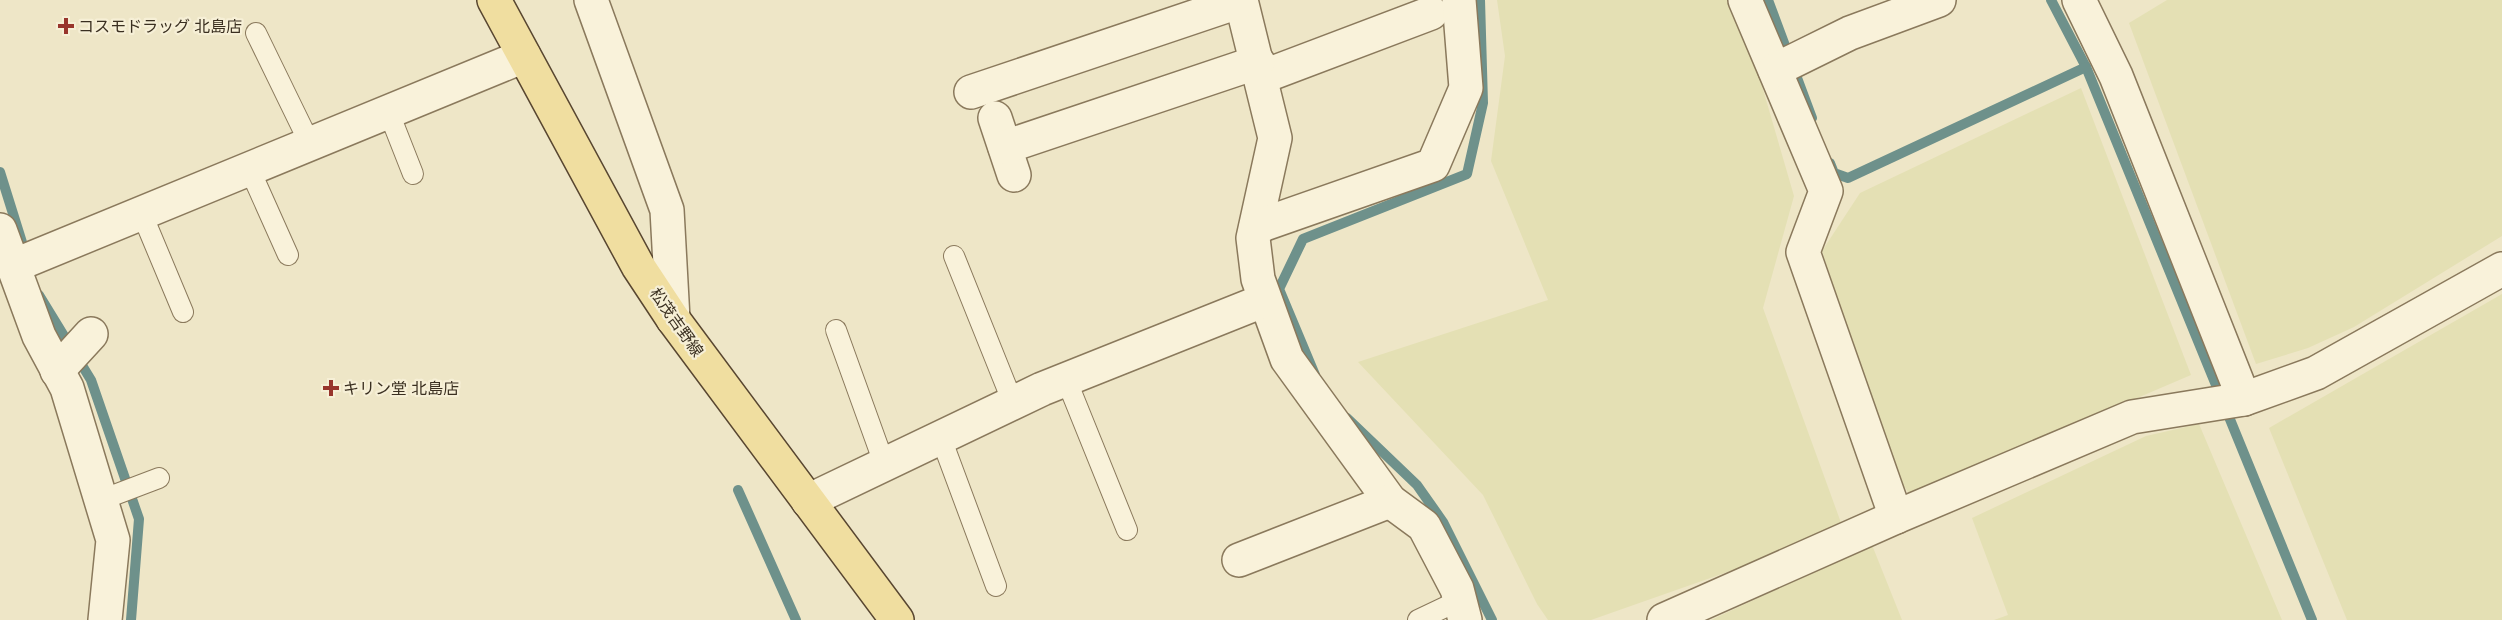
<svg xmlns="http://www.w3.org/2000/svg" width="2502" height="620" font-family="Lora,'Noto Sans JP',serif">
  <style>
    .farmland { fill: #e4e0b4 }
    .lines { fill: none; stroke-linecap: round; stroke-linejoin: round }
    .stream { stroke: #6e918b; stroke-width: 10 }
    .lane-casing { stroke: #8a795c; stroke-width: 22 }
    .street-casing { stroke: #8a795c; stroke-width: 36 }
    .primary-casing { stroke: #584630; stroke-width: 36 }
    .lane { stroke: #f9f2da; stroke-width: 20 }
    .street { stroke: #f9f2da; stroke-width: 33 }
    .primary { stroke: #f0dea0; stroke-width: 33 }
    .poi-dot { fill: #98352c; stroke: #f6efd6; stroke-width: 2 }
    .labels { text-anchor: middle; stroke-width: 4.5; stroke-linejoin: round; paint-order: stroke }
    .poi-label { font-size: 16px; fill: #3a2f20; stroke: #f6efd6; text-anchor: start }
    .street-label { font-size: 16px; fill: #3a2f20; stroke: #f6efd6 }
  </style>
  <rect width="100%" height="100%" fill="#eee6c7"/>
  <g class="farmland">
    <polygon points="1497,0 1737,0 1794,196 1763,308 1844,531 1591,620 1548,620 1537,604 1483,495 1358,362 1548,300 1491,161 1505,56"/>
    <polygon points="2167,0 2502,0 2502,236 2354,327 2308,348 2256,364 2129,23"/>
    <polygon points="2081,88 2191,375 1910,495 1893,470 1822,251 1860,193"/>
    <polygon points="2502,294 2502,620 2347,620 2269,428"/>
    <polygon points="2199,424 2282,620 1994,620 2008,615 1972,518 2146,436"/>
    <polygon points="1872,545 1902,620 1711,620"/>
  </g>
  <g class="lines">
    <g class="stream">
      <polyline points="1768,0 1812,118"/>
      <polyline points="2051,0 2086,67 2312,620"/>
      <polyline points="1830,163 1834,173 1848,178 2086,67"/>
      <polyline points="0,172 25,252"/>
      <polyline points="39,295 91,380 139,519 131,620"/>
      <polyline points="1315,375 1279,289 1303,239 1467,174 1483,103 1480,0"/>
      <polyline points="1347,418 1417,485 1443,522 1492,620"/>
      <polyline points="738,490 796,620"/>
    </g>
    <defs>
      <g id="lane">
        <polyline points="256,33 311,146"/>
        <polyline points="389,113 413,174"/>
        <polyline points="250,170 288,255"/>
        <polyline points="142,214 183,312"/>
        <polyline points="954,256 1013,403"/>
        <polyline points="836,330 885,466"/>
        <polyline points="1066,379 1127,530"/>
        <polyline points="941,438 996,586"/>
        <polyline points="101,500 159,478"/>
        <polyline points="1418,620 1458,601"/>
      </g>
      <g id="street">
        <polyline points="591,0 667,210 673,319"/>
        <polyline points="1241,0 1275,138 1253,238 1258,279 1287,359 1390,501 1424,526 1457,589 1465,620"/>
        <polyline points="1745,0 1826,191 1803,252 1896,517"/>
        <polyline points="2079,0 2116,76 2244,399"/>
        <polyline points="1775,70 1850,33 1939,0"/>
        <polyline points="1262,77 1431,13"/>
        <polyline points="971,92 1241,1"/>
        <polyline points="995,118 1014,175"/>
        <polyline points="1005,147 1258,62"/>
        <polyline points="1256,227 1433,165 1466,88 1459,0"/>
        <polyline points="0,230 39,336 67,388 113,540 105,620"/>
        <polyline points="13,266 524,56"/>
        <polyline points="57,371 91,334"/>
        <polyline points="808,501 1042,389 1265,300"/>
        <polyline points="1239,560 1390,501"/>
        <polyline points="1664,620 1896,517 2132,417 2244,399 2316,373 2502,269"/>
      </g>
      <polyline id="primary" points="494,0 638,266 673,319 897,620"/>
    </defs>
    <use href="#lane" class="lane-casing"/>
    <use href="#street" class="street-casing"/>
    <use href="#primary" class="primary-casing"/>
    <use href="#lane" class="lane"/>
    <use href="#street" class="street"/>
    <use href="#primary" class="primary"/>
  </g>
  <g class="poi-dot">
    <path d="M63 17h6v6h6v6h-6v6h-6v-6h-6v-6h6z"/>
    <path d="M328 379h6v6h6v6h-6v6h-6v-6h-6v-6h6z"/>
  </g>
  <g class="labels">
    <g class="poi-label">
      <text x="78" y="32">コスモドラッグ 北島店</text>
      <text x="343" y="394">キリン堂 北島店</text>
    </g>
    <g class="street-label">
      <text transform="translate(677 322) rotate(55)" y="6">松茂吉野線</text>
    </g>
  </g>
</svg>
